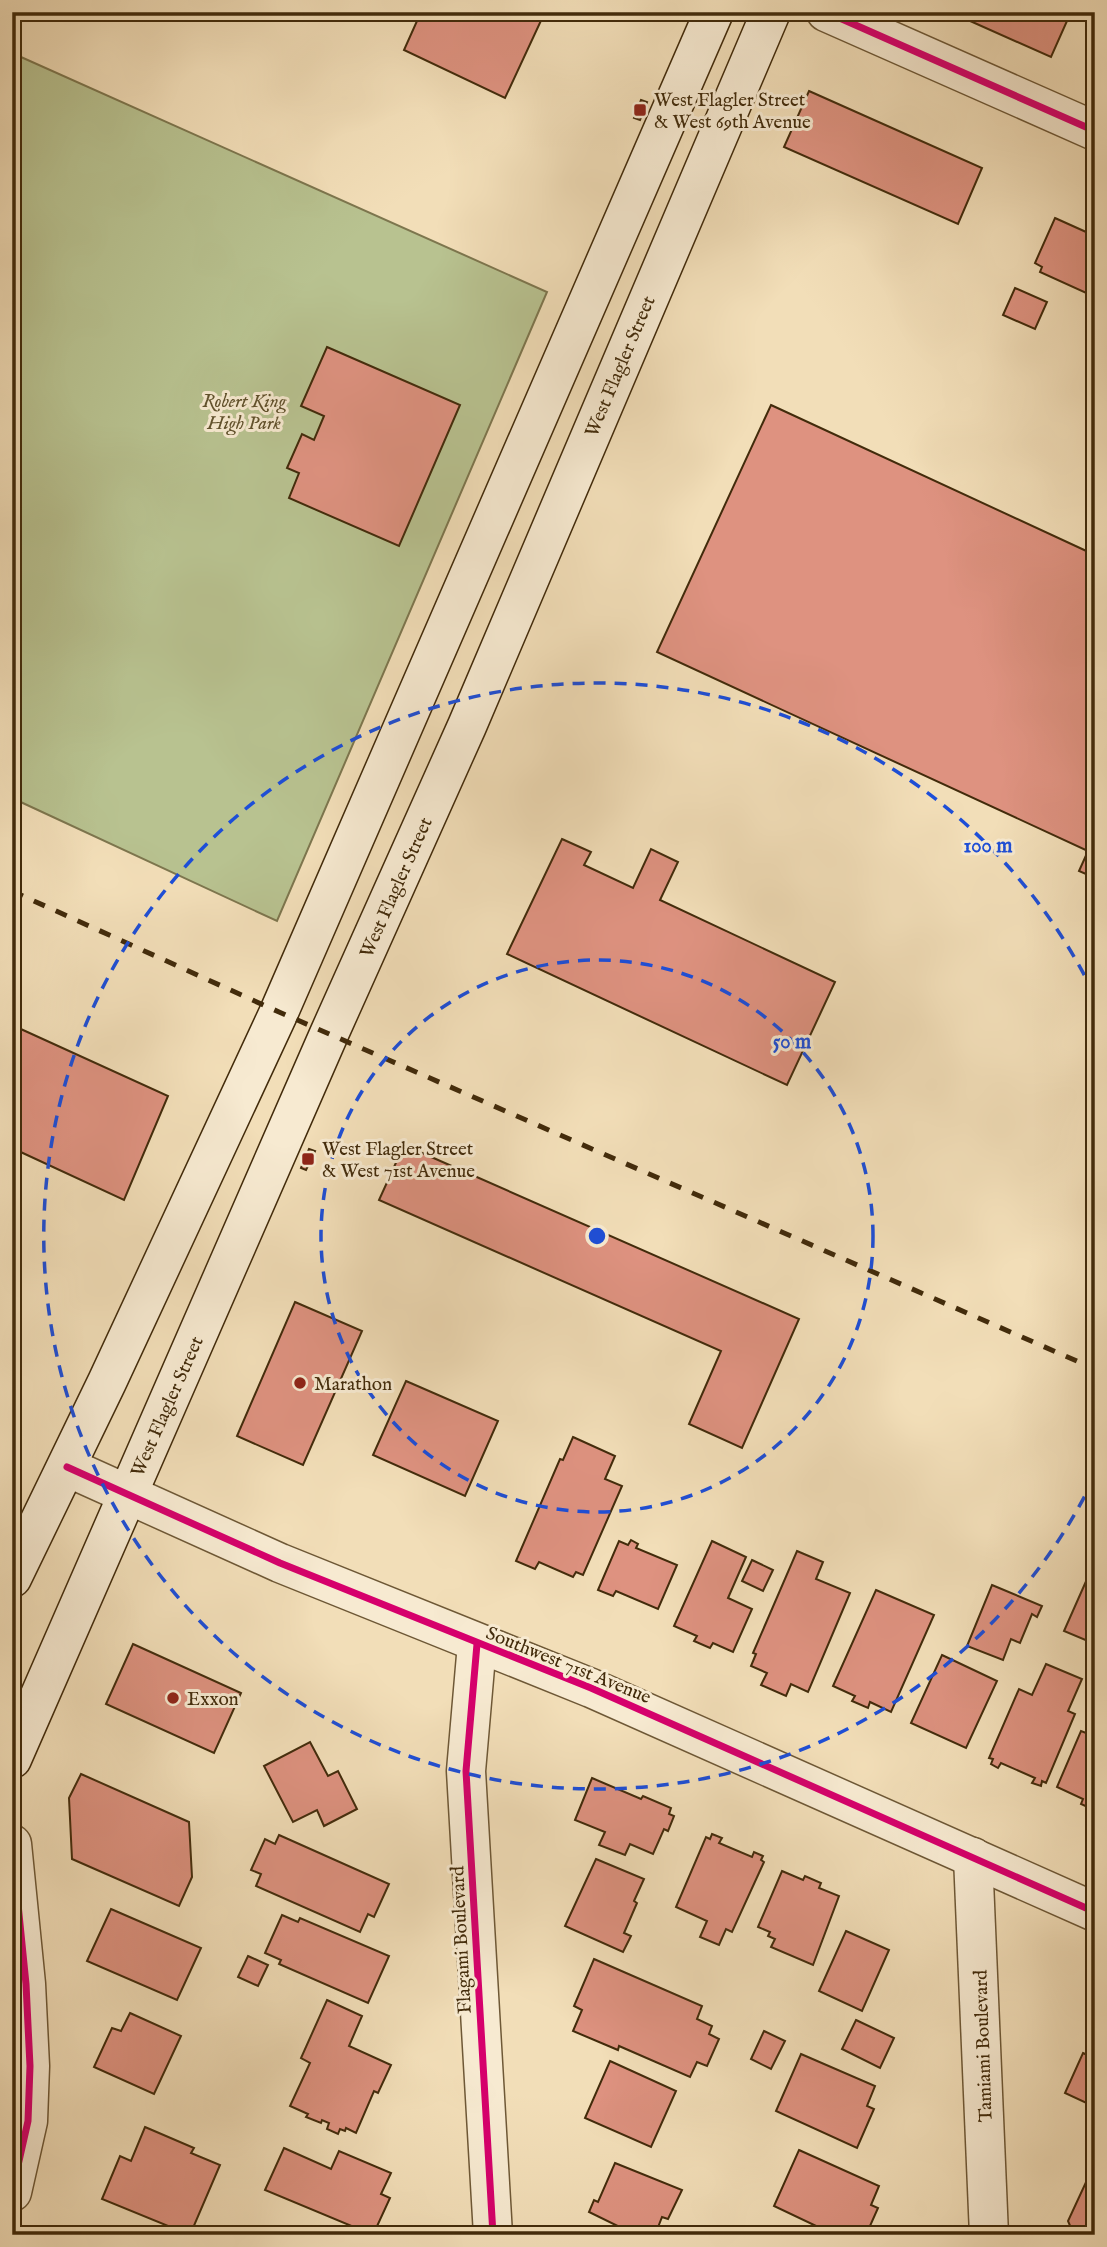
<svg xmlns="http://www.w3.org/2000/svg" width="1107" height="2247" font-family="'IM FELL English',serif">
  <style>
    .green { fill: #b8c290; stroke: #7d764e; stroke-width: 2 }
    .building { fill: #de9280; stroke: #422b0b; stroke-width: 2 }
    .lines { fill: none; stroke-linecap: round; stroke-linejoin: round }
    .minor-casing { stroke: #6e5836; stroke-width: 41 }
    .tertiary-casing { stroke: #6e5836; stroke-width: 41 }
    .secondary-casing { stroke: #422b0b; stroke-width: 41 }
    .minor { stroke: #f7ead1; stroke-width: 38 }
    .tertiary { stroke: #f7ead1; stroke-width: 38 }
    .secondary { stroke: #f7ead1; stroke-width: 38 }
    .rail { stroke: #422b0b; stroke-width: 5; stroke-dasharray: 12 12; stroke-linecap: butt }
    .cycleway-casing { stroke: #f7ead1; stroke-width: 11 }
    .cycleway { stroke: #d6006c; stroke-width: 7 }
    .ring { fill: none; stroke: #1d4ed8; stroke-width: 3.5; stroke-dasharray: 12 9 }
    .poi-dot { fill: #8f2418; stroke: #f7ead1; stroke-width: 2.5 }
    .labels { text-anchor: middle; stroke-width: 6; stroke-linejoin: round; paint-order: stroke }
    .poi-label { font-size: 19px; fill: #422b0b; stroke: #f7ead1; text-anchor: start }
    .street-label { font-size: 19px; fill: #422b0b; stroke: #f7ead1 }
    .park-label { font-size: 19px; font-style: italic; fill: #60512c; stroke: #f7ead1 }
    .centre { fill: #1d4ed8; stroke: #f7ead1; stroke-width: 3.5 }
    .ring-label { font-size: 21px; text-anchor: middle; font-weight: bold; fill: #1d4ed8; stroke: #f7ead1; stroke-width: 6; stroke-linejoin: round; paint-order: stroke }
  </style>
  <rect width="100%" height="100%" fill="#f2deb8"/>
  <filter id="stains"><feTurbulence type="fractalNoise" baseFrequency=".00286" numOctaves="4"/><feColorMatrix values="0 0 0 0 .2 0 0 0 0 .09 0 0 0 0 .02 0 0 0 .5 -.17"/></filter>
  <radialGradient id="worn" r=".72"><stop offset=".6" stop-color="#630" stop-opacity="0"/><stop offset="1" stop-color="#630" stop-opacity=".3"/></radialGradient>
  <polygon class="green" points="12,53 547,292 277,921 12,798"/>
  <g class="building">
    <polygon points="421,12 545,12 505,98 404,50"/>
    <polygon points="950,12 1071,12 1051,57"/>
    <polygon points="809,91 982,168 958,224 784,147"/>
    <polygon points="641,100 647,102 640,120 634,118"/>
    <polygon points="1055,218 1095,236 1095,297 1040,272 1042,267 1035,263"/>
    <polygon points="1015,288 1047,302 1035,329 1003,315"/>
    <polygon points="327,347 460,405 399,546 289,498 299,473 287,468 302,434 314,440 324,416 301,406"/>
    <polygon points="771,405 1095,555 1095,878 1079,871 1088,851 657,652"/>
    <polygon points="562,839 591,852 584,865 633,888 651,849 678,862 660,900 835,982 787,1085 507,954"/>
    <polygon points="12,1025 168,1096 124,1200 12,1148"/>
    <polygon points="404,1145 799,1319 742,1448 689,1424 721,1351 379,1200"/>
    <polygon points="309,1149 315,1151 306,1170 301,1168"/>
    <polygon points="295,1302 362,1331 303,1465 237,1436"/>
    <polygon points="406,1381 498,1421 465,1496 373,1455"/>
    <polygon points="573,1437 615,1456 605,1479 622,1486 583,1575 576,1572 573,1577 539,1562 535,1569 516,1561 560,1459 563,1460"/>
    <polygon points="631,1540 638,1544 636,1548 677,1565 658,1609 616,1591 613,1596 598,1590 619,1541 628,1545"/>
    <polygon points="712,1541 746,1557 728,1598 752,1609 733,1652 713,1643 710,1648 694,1641 697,1636 674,1626"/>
    <polygon points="797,1551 823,1562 816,1579 850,1593 808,1692 791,1684 786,1696 761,1685 767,1673 751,1666 756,1654 753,1653"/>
    <polygon points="752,1560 773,1570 763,1591 742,1581"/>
    <polygon points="1095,1561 1095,1644 1064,1631"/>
    <polygon points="992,1585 1042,1606 1037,1617 1032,1614 1020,1643 1011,1639 1003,1660 967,1646"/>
    <polygon points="876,1590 934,1615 891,1712 870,1702 868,1708 852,1701 855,1696 833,1686"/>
    <polygon points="133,1644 241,1693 214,1753 106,1704"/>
    <polygon points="942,1655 997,1681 966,1748 911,1723"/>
    <polygon points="1046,1664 1082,1679 1068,1711 1075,1714 1046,1783 1042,1781 1041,1786 1032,1783 1035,1778 1001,1763 998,1768 991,1764 993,1759 989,1758 1019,1689 1032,1695"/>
    <polygon points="1095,1714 1095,1808 1094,1810 1081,1804 1083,1799 1057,1787 1081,1731 1086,1733"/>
    <polygon points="310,1742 328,1776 338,1771 357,1809 324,1826 317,1810 293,1822 264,1766"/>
    <polygon points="81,1774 189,1822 192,1877 179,1906 72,1859 69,1798"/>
    <polygon points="592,1778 641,1799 643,1796 671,1808 669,1814 674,1816 668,1831 664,1829 653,1854 630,1844 625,1855 599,1845 605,1832 575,1820"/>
    <polygon points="712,1834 722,1838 719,1843 752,1857 754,1852 763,1856 761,1860 764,1862 732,1932 726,1929 719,1945 700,1937 707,1921 676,1907 706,1837 710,1839"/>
    <polygon points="279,1835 389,1884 374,1917 368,1914 360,1932 256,1886 261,1874 251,1870 265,1839 275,1844"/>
    <polygon points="596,1859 644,1879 634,1901 637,1903 624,1933 631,1936 623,1952 565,1926"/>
    <polygon points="782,1871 803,1880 805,1876 821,1883 819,1888 839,1896 813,1965 771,1947 775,1939 768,1936 770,1932 758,1927"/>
    <polygon points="111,1909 201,1948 177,2000 87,1961"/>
    <polygon points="282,1915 298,1922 300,1918 389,1956 368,2003 279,1964 281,1960 265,1953"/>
    <polygon points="846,1931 889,1950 862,2011 819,1991"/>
    <polygon points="248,1956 268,1965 258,1986 238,1977"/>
    <polygon points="594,1959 702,2006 697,2019 712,2026 709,2034 719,2039 707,2066 697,2062 690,2077 619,2046 618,2050 573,2031 582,2010 574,2006"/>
    <polygon points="327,2000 362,2016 349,2046 391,2065 378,2093 374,2091 356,2133 346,2128 345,2131 340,2129 338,2134 327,2129 329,2123 322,2120 321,2123 306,2117 308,2114 290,2106 310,2063 301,2058"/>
    <polygon points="130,2013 181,2036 154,2094 94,2067 112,2028 121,2031"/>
    <polygon points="856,2020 894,2038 880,2068 842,2049"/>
    <polygon points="764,2031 785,2041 771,2069 751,2059"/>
    <polygon points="1083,2053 1093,2058 1095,2054 1095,2107 1065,2093"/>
    <polygon points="801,2054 875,2086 867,2106 874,2109 857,2148 776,2111"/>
    <polygon points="610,2061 676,2091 651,2147 585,2118"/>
    <polygon points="145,2127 194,2148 191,2153 220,2165 190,2235 102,2199 120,2156 131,2161"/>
    <polygon points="284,2148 331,2169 339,2151 391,2173 381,2194 390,2198 373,2235 265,2190"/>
    <polygon points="799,2150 879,2186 871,2205 878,2208 866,2235 835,2235 774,2206"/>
    <polygon points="615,2163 682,2190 668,2219 662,2217 655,2235 636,2235 589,2212 594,2200 598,2202"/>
    <polygon points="1087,2180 1095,2183 1095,2235 1074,2235 1068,2221"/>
  </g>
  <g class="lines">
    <defs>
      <g id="minor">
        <polyline points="67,1467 280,1563 591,1688 1095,1912"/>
        <polyline points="477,1644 466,1771 493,2235"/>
        <polyline points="12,1844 26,1984 30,2066 28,2121 12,2192"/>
        <polyline points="973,1857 989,2235"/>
      </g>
      <polyline id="tertiary" points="826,12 1095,131"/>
      <g id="secondary">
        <polyline points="12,1578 107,1382 279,1012 714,12"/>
        <polyline points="12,1759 329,1034 467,726 771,12"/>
      </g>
    </defs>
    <use href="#minor" class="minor-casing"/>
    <use href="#tertiary" class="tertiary-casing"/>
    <use href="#secondary" class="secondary-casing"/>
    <use href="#minor" class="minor"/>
    <use href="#tertiary" class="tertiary"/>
    <use href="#secondary" class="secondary"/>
    <polyline class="rail" points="12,891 279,1012 1095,1369"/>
    <defs>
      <g id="cycleway">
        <polyline points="826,12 1095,131"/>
        <polyline points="67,1467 280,1563 591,1688 1095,1912"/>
        <polyline points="477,1644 466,1771 493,2235"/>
        <polyline points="12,1844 26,1984 30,2066 28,2121 12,2192"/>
      </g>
    </defs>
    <use href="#cycleway" class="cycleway-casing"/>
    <use href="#cycleway" class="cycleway"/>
  </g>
  <g class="ring">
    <circle cx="597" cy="1236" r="276"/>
    <path d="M1094 1478A553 553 0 1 1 1094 994"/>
  </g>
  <g class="poi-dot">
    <rect x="633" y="103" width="14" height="14" rx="3.5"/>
    <rect x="301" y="1152" width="14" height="14" rx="3.5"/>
    <circle cx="300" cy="1383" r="7"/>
    <circle cx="173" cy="1698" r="7"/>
  </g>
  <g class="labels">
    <g class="poi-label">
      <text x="654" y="106">West Flagler Street<tspan x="654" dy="22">&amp; West 69th Avenue</tspan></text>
      <text x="322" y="1155">West Flagler Street<tspan x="322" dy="22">&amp; West 71st Avenue</tspan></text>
      <text x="314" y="1390">Marathon</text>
      <text x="187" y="1705">Exxon</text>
    </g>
    <g class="street-label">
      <text transform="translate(619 366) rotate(-67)" y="7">West Flagler Street</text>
      <text transform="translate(395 887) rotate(-66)" y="7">West Flagler Street</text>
      <text transform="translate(166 1406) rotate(-66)" y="7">West Flagler Street</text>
      <text transform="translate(569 1664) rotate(22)" y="7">Southwest 71st Avenue</text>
      <text transform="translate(460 1940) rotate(-93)" y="7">Flagami Boulevard</text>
      <text transform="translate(982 2046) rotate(-92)" y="7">Tamiami Boulevard</text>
    </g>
    <g class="park-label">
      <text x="244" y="407">Robert King<tspan x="244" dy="22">High Park</tspan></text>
    </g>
  </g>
  <circle cx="597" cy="1236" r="10" class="centre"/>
  <g class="ring-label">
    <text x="988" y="852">100 m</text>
    <text x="792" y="1048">50 m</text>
  </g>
  <rect width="1107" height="2247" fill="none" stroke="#f2deb8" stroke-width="42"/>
  <rect x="14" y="14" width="1079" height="2219" fill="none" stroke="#422b0b" stroke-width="3.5"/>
  <rect x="21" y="21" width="1065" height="2205" fill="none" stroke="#422b0b" stroke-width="2"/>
  <rect width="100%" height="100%" filter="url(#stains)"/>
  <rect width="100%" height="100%" fill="url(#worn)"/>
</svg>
